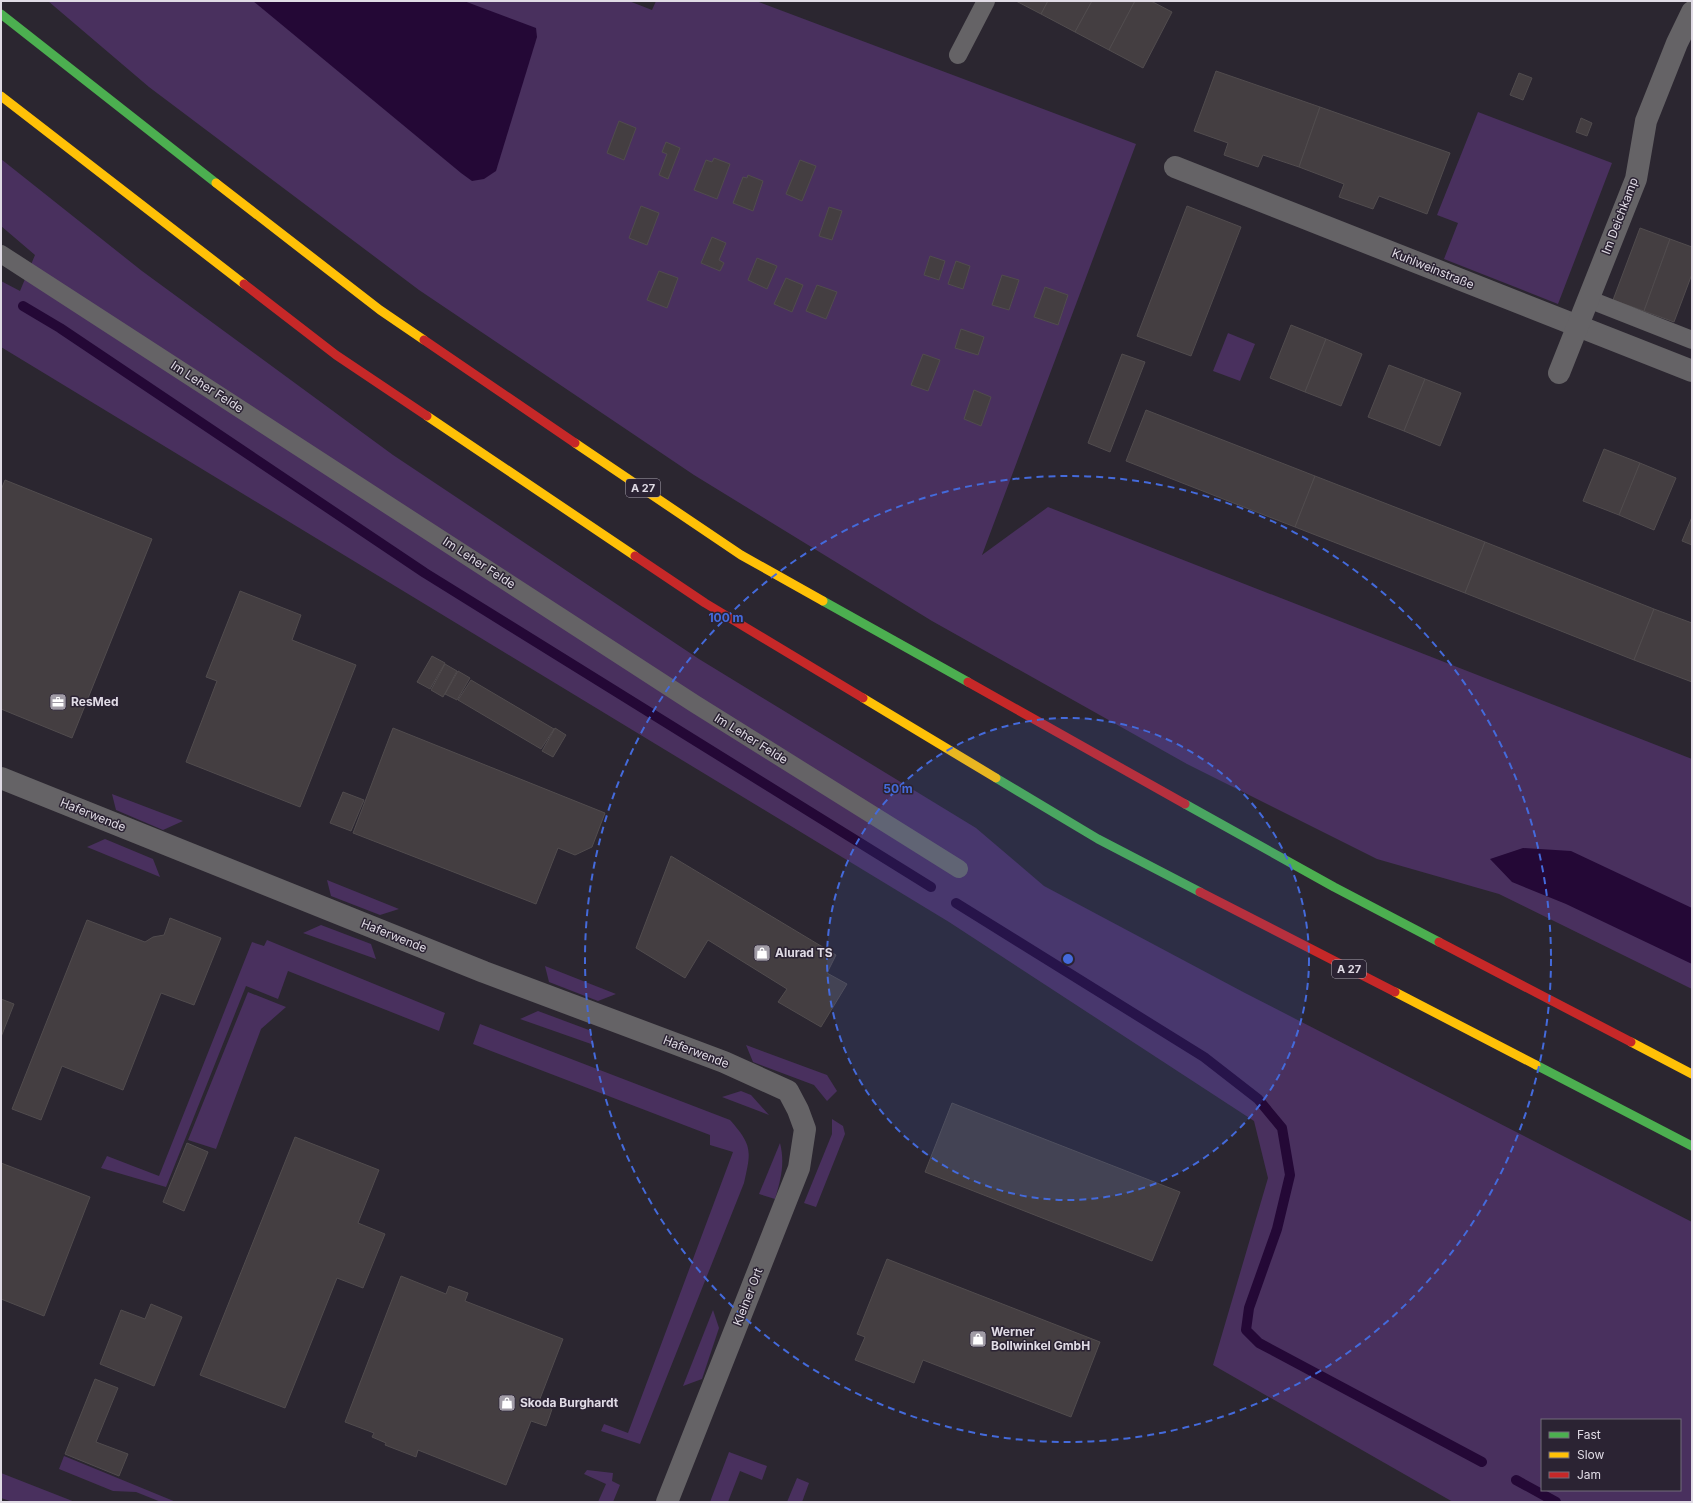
<svg xmlns="http://www.w3.org/2000/svg" width="1693" height="1503" font-family="Inter,sans-serif">
  <style>
    .green { fill: #49305e; fill-rule: evenodd }
    .water { fill: #240836 }
    .lines { fill: none; stroke-linecap: round; stroke-linejoin: round }
    .stream { stroke: #240836; stroke-width: 10 }
    .building { fill: #443e41; stroke: #514c4e }
    .lane { stroke: #656366; stroke-width: 18 }
    .street { stroke: #656366; stroke-width: 22 }
    .fast { stroke: #4caf50; stroke-width: 9 }
    .slow { stroke: #ffc107; stroke-width: 9 }
    .jam { stroke: #c62828; stroke-width: 9 }
    .ring { fill: none; stroke: #446adb; stroke-width: 2; stroke-dasharray: 7 5 }
    .labels { text-anchor: middle; stroke-width: 3; stroke-linejoin: round; paint-order: stroke }
    .shield { fill: #2b2333; stroke: #aaa4b0; stroke-width: 1 }
    .shield-label { font-size: 11px; font-weight: bold; fill: #e0dbe5 }
    .street-label { font-size: 12px; fill: #e0dbe5; stroke: #2b2333 }
    .poi-label { font-size: 12px; font-weight: bold; fill: #e0dbe5; stroke: #2b2333; text-anchor: start }
    .centre { fill: #446adb; stroke: #2b2333; stroke-width: 2 }
    .ring-label { font-size: 12px; text-anchor: middle; font-weight: bold; fill: #446adb; stroke: #2b2333; stroke-width: 3; stroke-linejoin: round; paint-order: stroke }
  </style>
  <rect width="100%" height="100%" fill="#2b2630"/>
  <g class="green">
    <polygon points="48,1 629,1 652,10 656,1 756,1 1136,144 982,555 1048,507 1692,759 1692,989 1499,894 1377,859 1187,764 932,621 694,475 419,290 149,87"/>
    <polygon points="1478,112 1612,163 1558,304 1444,259 1458,223 1437,215"/>
    <path d="M1,159L142,271L393,455L699,659L976,828L1044,886L1245,993L1692,1222V1502H1453L1213,1365L1268,1178L1254,1121L949,922L1,347V281L20,291L35,255L1,226ZM1542,1420H1680V1490H1542Z"/>
    <polygon points="1228,333 1255,344 1240,381 1213,371"/>
    <polygon points="112,794 183,821 163,830 116,810"/>
    <polygon points="105,839 153,859 160,877 87,847"/>
    <polygon points="327,880 399,909 380,915 331,896"/>
    <polygon points="321,925 371,944 376,959 303,933"/>
    <polygon points="267,940 445,1013 439,1031 288,971 278,999 246,986 166,1187 101,1168 107,1156 159,1176 252,942 264,946"/>
    <polygon points="545,966 616,994 598,1001 549,982"/>
    <polygon points="248,992 286,1007 261,1029 216,1149 188,1140"/>
    <polygon points="538,1011 589,1030 594,1045 520,1019"/>
    <path d="M480,1024L730,1120C753,1146 751,1151 744,1183L640,1444L601,1431L604,1424L628,1433L733,1152L710,1145V1135L473,1044Z"/>
    <polygon points="746,1045 827,1075 837,1091 827,1101 814,1085 753,1062"/>
    <polygon points="741,1091 751,1095 769,1115 722,1097"/>
    <polygon points="832,1119 843,1126 845,1134 816,1207 804,1203 832,1134"/>
    <path d="M780,1143C785,1163 781,1179 775,1199L759,1194Z"/>
    <polygon points="713,1310 719,1328 702,1379 683,1386"/>
    <polygon points="729,1452 767,1466 762,1480 740,1471 728,1502 710,1502"/>
    <polygon points="64,1456 176,1502 161,1502 136,1492 113,1491 59,1469"/>
    <polygon points="587,1470 613,1473 612,1481 620,1485 613,1502 598,1502 606,1484 584,1474"/>
    <polygon points="1,1473 75,1502 13,1502 1,1498"/>
    <polygon points="797,1478 809,1483 802,1502 787,1502"/>
  </g>
  <g class="water">
    <polygon points="253,1 464,1 536,28 537,37 496,171 484,179 472,181 461,173"/>
    <polygon points="1523,848 1571,851 1692,908 1692,964 1566,904 1512,882 1490,859"/>
  </g>
  <g class="lines">
    <g class="stream">
      <polyline points="23,306 60,328 425,573 931,887"/>
      <polyline points="956,903 1204,1057 1258,1099 1282,1128 1290,1175 1277,1229 1249,1308 1246,1330 1259,1343 1482,1462"/>
      <polyline points="1516,1480 1556,1502"/>
    </g>
  </g>
  <g class="building">
    <polygon points="1016,1 1048,1 1041,14"/>
    <polygon points="1048,1 1092,1 1075,32 1041,14"/>
    <polygon points="1092,1 1135,1 1109,50 1075,32"/>
    <polygon points="1135,1 1151,1 1172,12 1143,68 1109,50"/>
    <polygon points="1216,71 1320,107 1299,167 1263,155 1258,167 1224,155 1228,143 1194,131"/>
    <polygon points="1519,73 1532,78 1523,100 1510,95"/>
    <polygon points="1320,107 1450,153 1427,214 1379,196 1373,209 1339,197 1344,184 1299,167"/>
    <polygon points="1581,118 1592,123 1587,136 1576,132"/>
    <polygon points="619,121 636,128 624,160 607,153"/>
    <polygon points="666,142 680,148 668,179 659,175 667,154 662,152"/>
    <polygon points="714,158 730,164 717,199 694,190 706,160 712,162"/>
    <polygon points="800,160 816,166 802,201 786,194"/>
    <polygon points="748,175 763,181 753,211 733,203 743,177 747,178"/>
    <polygon points="641,206 659,213 647,245 629,238"/>
    <polygon points="1187,206 1241,227 1191,356 1137,336"/>
    <polygon points="829,207 842,211 832,240 819,236"/>
    <polygon points="1640,228 1670,239 1644,311 1613,300"/>
    <polygon points="712,237 726,243 719,260 724,263 720,271 701,263"/>
    <polygon points="1670,239 1692,247 1692,274 1674,322 1644,311"/>
    <polygon points="930,256 945,261 939,280 924,275"/>
    <polygon points="757,258 777,266 767,289 748,280"/>
    <polygon points="956,261 970,266 963,289 948,284"/>
    <polygon points="659,271 678,278 667,308 647,300"/>
    <polygon points="1002,275 1019,280 1009,310 992,305"/>
    <polygon points="786,278 803,285 792,312 774,304"/>
    <polygon points="817,285 837,292 826,319 806,311"/>
    <polygon points="1045,287 1068,295 1058,325 1034,317"/>
    <polygon points="1291,325 1326,339 1305,392 1270,378"/>
    <polygon points="961,329 984,337 978,355 955,348"/>
    <polygon points="1326,339 1362,354 1341,406 1305,392"/>
    <polygon points="923,354 940,360 928,391 911,385"/>
    <polygon points="1122,354 1145,362 1110,452 1088,443"/>
    <polygon points="1389,365 1425,379 1404,431 1368,417"/>
    <polygon points="1425,379 1461,393 1440,446 1404,431"/>
    <polygon points="974,390 991,397 981,426 964,419"/>
    <polygon points="1146,410 1315,476 1295,527 1126,461"/>
    <polygon points="1604,449 1640,463 1619,515 1583,501"/>
    <polygon points="1640,463 1676,478 1654,530 1619,515"/>
    <polygon points="1315,476 1485,542 1465,593 1295,527"/>
    <polygon points="5,480 152,539 72,738 1,709 1,490"/>
    <polygon points="1692,517 1692,545 1682,541"/>
    <polygon points="1485,542 1654,609 1634,660 1465,593"/>
    <polygon points="240,591 301,615 292,640 356,665 300,807 186,762 217,681 206,677"/>
    <polygon points="1654,609 1692,623 1692,682 1634,660"/>
    <polygon points="432,656 445,663 430,689 417,682"/>
    <polygon points="445,664 457,671 443,697 431,690"/>
    <polygon points="458,671 470,678 457,700 445,694"/>
    <polygon points="471,680 554,729 541,749 458,700"/>
    <polygon points="393,728 605,813 592,847 575,855 558,848 536,904 353,833"/>
    <polygon points="555,728 566,735 553,757 542,751"/>
    <polygon points="343,792 364,800 351,831 330,823"/>
    <polygon points="671,856 836,955 827,973 847,984 821,1027 778,1002 787,989 708,940 685,978 636,948"/>
    <polygon points="170,918 221,938 194,1005 161,993 123,1090 62,1066 41,1120 12,1109 87,920 145,942 153,937 164,935"/>
    <polygon points="1,999 14,1004 1,1037"/>
    <polygon points="952,1103 1180,1192 1152,1261 925,1172"/>
    <polygon points="295,1137 379,1170 358,1223 385,1234 363,1288 337,1278 285,1408 200,1375"/>
    <polygon points="187,1143 208,1152 184,1211 163,1202"/>
    <polygon points="1,1163 90,1197 44,1316 1,1299"/>
    <polygon points="887,1259 1100,1342 1071,1417 923,1360 914,1383 855,1360 865,1337 857,1334"/>
    <polygon points="401,1276 446,1294 449,1286 468,1293 465,1301 563,1339 538,1404 552,1409 549,1418 546,1426 531,1421 506,1485 418,1450 416,1457 385,1445 386,1443 372,1437 374,1433 345,1422"/>
    <polygon points="151,1304 182,1317 154,1386 100,1364 121,1310 145,1319"/>
    <polygon points="95,1379 118,1388 96,1442 128,1454 119,1476 65,1454"/>
  </g>
  <g class="lines">
    <g class="lane">
      <polyline points="958,55 986,1"/>
      <polyline points="1,254 695,704 959,869"/>
      <polyline points="1588,299 1692,340"/>
    </g>
    <g class="street">
      <polyline points="1175,167 1692,371"/>
      <polyline points="1559,373 1636,179 1646,121 1677,43 1692,12"/>
      <polyline points="1,778 484,972 724,1062 788,1091 798,1110 805,1129 799,1168 667,1502"/>
    </g>
    <g class="fast">
      <polyline points="1,14 216,183"/>
      <polyline points="823,601 968,682"/>
      <polyline points="996,778 1098,839 1200,892"/>
      <polyline points="1185,804 1334,887 1439,942"/>
      <polyline points="1536,1065 1692,1146"/>
    </g>
    <g class="slow">
      <polyline points="1,96 244,284"/>
      <polyline points="216,183 380,310 424,340"/>
      <polyline points="427,416 635,556"/>
      <polyline points="575,443 741,555 823,601"/>
      <polyline points="863,698 996,778"/>
      <polyline points="1395,992 1536,1065"/>
      <polyline points="1631,1042 1692,1074"/>
    </g>
    <g class="jam">
      <polyline points="244,284 336,355 427,416"/>
      <polyline points="424,340 575,443"/>
      <polyline points="635,556 705,603 863,698"/>
      <polyline points="968,682 1185,804"/>
      <polyline points="1200,892 1395,992"/>
      <polyline points="1439,942 1631,1042"/>
    </g>
  </g>
  <circle cx="1068" cy="959" r="241" fill="#446adb" fill-opacity=".12"/>
  <g class="ring">
    <circle cx="1068" cy="959" r="241"/>
    <circle cx="1068" cy="959" r="483"/>
  </g>
  <defs>
    <symbol id="office-square" viewBox="-11 -11 22 22"><rect x="-9" y="-9" width="18" height="18" rx="4" fill="#a19ca6" stroke="#2b2333"/><path d="M-6-3h4V-5.5h4V-3h4V5H-6ZM-1-4.5V-3h2v-1.5ZM-6 0V1H6V0Z" fill="#fff"/></symbol>
    <symbol id="shop-square" viewBox="-11 -11 22 22"><rect x="-9" y="-9" width="18" height="18" rx="4" fill="#a19ca6" stroke="#2b2333"/><path d="M-5-2.5h2.3a2.7 3.5 0 0 1 5.4 0H5L5.5 6h-11ZM-1.5-2.5h3a1.5 2.3 0 0 0-3 0Z" fill="#fff"/></symbol>
  </defs>
  <g fill-rule="evenodd">
    <use href="#office-square" x="48" y="692" width="20" height="20"/>
    <use href="#shop-square" x="752" y="943" width="20" height="20"/>
    <use href="#shop-square" x="968" y="1329" width="20" height="20"/>
    <use href="#shop-square" x="497" y="1393" width="20" height="20"/>
  </g>
  <g class="labels">
    <g class="shield">
      <rect x="626" y="479" width="34" height="18" rx="3"/>
      <rect x="1332" y="960" width="34" height="18" rx="3"/>
    </g>
    <g class="shield-label">
      <text x="643" y="492">A 27</text>
      <text x="1349" y="973">A 27</text>
    </g>
    <g class="street-label">
      <text transform="translate(1620 216) rotate(-69)" y="4">Im Deichkamp</text>
      <text transform="translate(1433 269) rotate(22)" y="4">Kuhlweinstraße</text>
      <text transform="translate(207 387) rotate(33)" y="4">Im Leher Felde</text>
      <text transform="translate(479 563) rotate(33)" y="4">Im Leher Felde</text>
      <text transform="translate(751 739) rotate(32)" y="4">Im Leher Felde</text>
      <text transform="translate(93 815) rotate(22)" y="4">Haferwende</text>
      <text transform="translate(394 936) rotate(22)" y="4">Haferwende</text>
      <text transform="translate(696 1052) rotate(21)" y="4">Haferwende</text>
      <text transform="translate(748 1297) rotate(-69)" y="4">Kleiner Ort</text>
    </g>
    <g class="poi-label">
      <text x="71" y="706">ResMed</text>
      <text x="775" y="957">Alurad TS</text>
      <text x="991" y="1336">Werner<tspan x="991" dy="14">Bollwinkel GmbH</tspan></text>
      <text x="520" y="1407">Skoda Burghardt</text>
    </g>
  </g>
  <circle cx="1068" cy="959" r="6" class="centre"/>
  <g class="ring-label">
    <text x="726" y="622">100 m</text>
    <text x="898" y="793">50 m</text>
  </g>
  <rect width="1693" height="1503" fill="none" stroke="#e0dbe5" stroke-width="4"/>
  <rect x="1541" y="1419" width="140" height="72" fill="#2b2333" stroke="#736d7a"/>
  <rect x="1549" y="1432" width="20" height="6" fill="#4caf50" stroke="#736d7a"/>
  <text x="1577" y="1439" font-size="12" fill="#e0dbe5">Fast</text>
  <rect x="1549" y="1452" width="20" height="6" fill="#ffc107" stroke="#736d7a"/>
  <text x="1577" y="1459" font-size="12" fill="#e0dbe5">Slow</text>
  <rect x="1549" y="1472" width="20" height="6" fill="#c62828" stroke="#736d7a"/>
  <text x="1577" y="1479" font-size="12" fill="#e0dbe5">Jam</text>
</svg>
